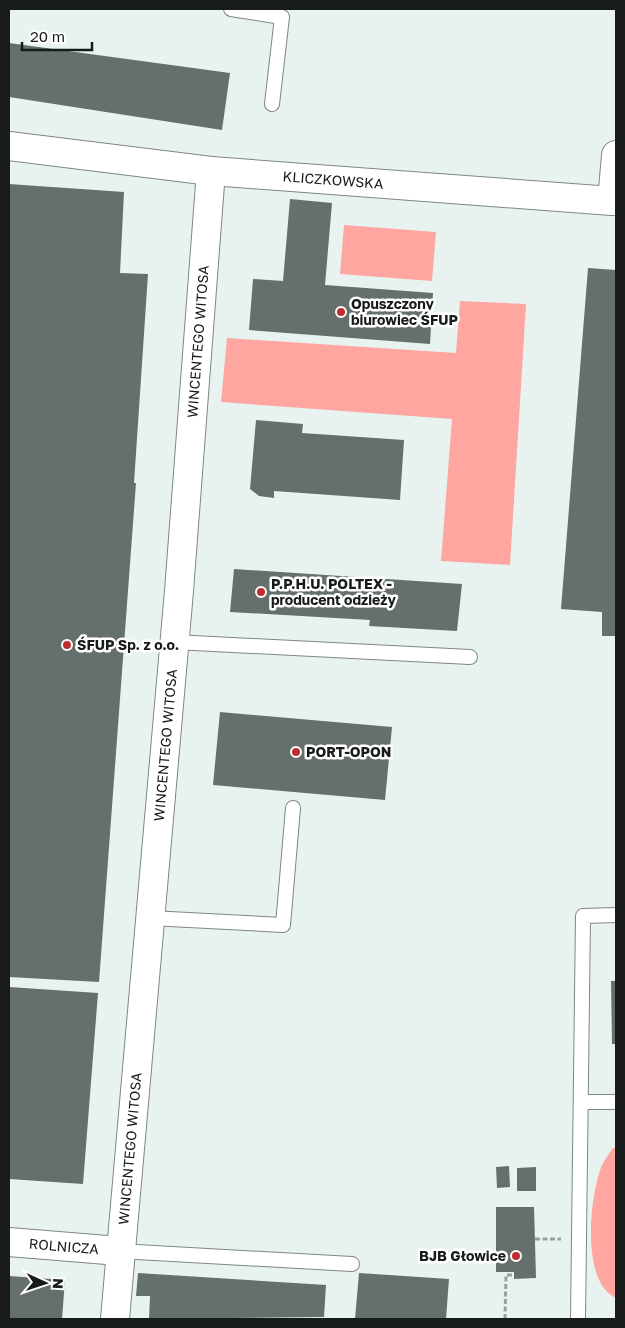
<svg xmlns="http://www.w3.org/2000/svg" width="625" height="1328" font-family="'Golos Text',sans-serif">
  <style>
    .green { fill: #fea69f }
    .building { fill: #656f6d }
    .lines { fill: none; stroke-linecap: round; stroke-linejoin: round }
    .lane-casing { stroke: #7e8786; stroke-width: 16 }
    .street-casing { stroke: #7e8786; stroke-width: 30 }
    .path { stroke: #98a09f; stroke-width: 3; stroke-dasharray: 5 2.5; stroke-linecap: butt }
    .lane { stroke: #fff; stroke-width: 14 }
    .street { stroke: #fff; stroke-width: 28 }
    .poi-dot { fill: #be2e31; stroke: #fff; stroke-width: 2 }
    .labels { text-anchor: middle; stroke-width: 5; stroke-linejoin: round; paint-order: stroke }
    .street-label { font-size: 14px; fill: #181b1b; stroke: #fff }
    .poi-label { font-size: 14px; font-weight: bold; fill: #181b1b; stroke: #fff; text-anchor: start }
  </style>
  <rect width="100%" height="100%" fill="#e8f3f1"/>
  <g class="green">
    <polygon points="344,225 436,232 432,281 340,274"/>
    <polygon points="460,301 526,304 510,565 441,561 452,419 221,402 227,338 456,353"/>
    <path d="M613,1148H616V1298C580,1282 590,1194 602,1165C605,1159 609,1154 613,1148Z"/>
  </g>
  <g class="building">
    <polygon points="9,43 230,73 222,130 9,97"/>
    <polygon points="9,184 124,192 120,273 148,274 134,483 136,483 99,982 9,977"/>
    <polygon points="290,199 332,203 325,285 433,293 430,344 249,330 253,279 283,281"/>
    <polygon points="588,268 616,270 616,636 602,636 602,612 561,609"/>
    <polygon points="256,420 303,424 302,433 404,440 400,500 274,491 274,498 259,496 250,489"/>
    <polygon points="234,569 462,584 457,631 369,626 370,620 230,612"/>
    <polygon points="220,712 392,727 385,800 213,785"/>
    <polygon points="611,981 616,981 616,1044 612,1044"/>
    <polygon points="9,987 98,993 83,1184 9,1179"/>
    <polygon points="509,1166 510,1187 497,1188 496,1167"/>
    <polygon points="536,1167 536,1191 517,1191 517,1168"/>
    <polygon points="496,1207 534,1207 536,1278 514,1279 514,1272 496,1272"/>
    <polygon points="138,1273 326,1285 324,1317 149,1319 150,1296 136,1296"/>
    <polygon points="359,1273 449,1279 446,1319 355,1319"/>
    <polygon points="9,1276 65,1280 62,1319 9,1319"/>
  </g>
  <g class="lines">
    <defs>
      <g id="lane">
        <polyline points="231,9 282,17 272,104"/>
        <polyline points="174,642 470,657"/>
        <polyline points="150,918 283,925 293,808"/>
        <polyline points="581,1102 616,1102"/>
        <polyline points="119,1251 352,1264"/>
        <polyline points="578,1319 583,916 616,915"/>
      </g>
      <g id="street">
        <path id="s1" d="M9,146L211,171L612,201L616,155"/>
        <path id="s2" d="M9,1242L119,1251"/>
        <path id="s3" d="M115,1319L179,591L211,171"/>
      </g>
    </defs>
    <use href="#lane" class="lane-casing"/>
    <use href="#street" class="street-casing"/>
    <g class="path">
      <polyline points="535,1239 561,1239"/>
      <polyline points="505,1319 506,1275 514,1275"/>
    </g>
    <use href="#lane" class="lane"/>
    <use href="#street" class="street"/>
  </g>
  <g class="poi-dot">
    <circle cx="341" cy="312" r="5"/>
    <circle cx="261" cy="592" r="5"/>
    <circle cx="67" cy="645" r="5"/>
    <circle cx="296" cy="752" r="5"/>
    <circle cx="516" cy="1256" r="5"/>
  </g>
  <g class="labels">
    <g class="street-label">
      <text dy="5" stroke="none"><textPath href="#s1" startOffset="326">KLICZKOWSKA</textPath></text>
      <text dy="5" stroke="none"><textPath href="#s3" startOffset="981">WINCENTEGO WITOSA</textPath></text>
      <text dy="5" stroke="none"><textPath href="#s3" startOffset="576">WINCENTEGO WITOSA</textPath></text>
      <text dy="5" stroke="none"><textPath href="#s3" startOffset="171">WINCENTEGO WITOSA</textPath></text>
      <text dy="5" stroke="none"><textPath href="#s2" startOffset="55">ROLNICZA</textPath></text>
    </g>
    <g class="poi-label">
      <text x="351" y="309">Opuszczony<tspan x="351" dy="16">biurowiec ŚFUP</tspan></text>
      <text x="271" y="589">P.P.H.U. POLTEX -<tspan x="271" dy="16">producent odzieży</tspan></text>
      <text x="77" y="650">ŚFUP Sp. z o.o.</text>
      <text x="306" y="757">PORT-OPON</text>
      <text x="506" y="1261" text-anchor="end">BJB Głowice</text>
    </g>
  </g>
  <rect width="625" height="1328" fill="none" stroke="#181b1b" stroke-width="20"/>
  <g transform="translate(45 1283) rotate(93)" stroke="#ffffff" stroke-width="4" paint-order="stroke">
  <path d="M0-4L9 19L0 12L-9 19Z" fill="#181b1b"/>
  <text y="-8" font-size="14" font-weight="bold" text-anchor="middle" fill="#181b1b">N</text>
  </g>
  <path d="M22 42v8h70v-8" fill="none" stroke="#181b1b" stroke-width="2.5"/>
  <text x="30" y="42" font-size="15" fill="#181b1b" stroke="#ffffff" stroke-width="4" paint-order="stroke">20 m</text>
</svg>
